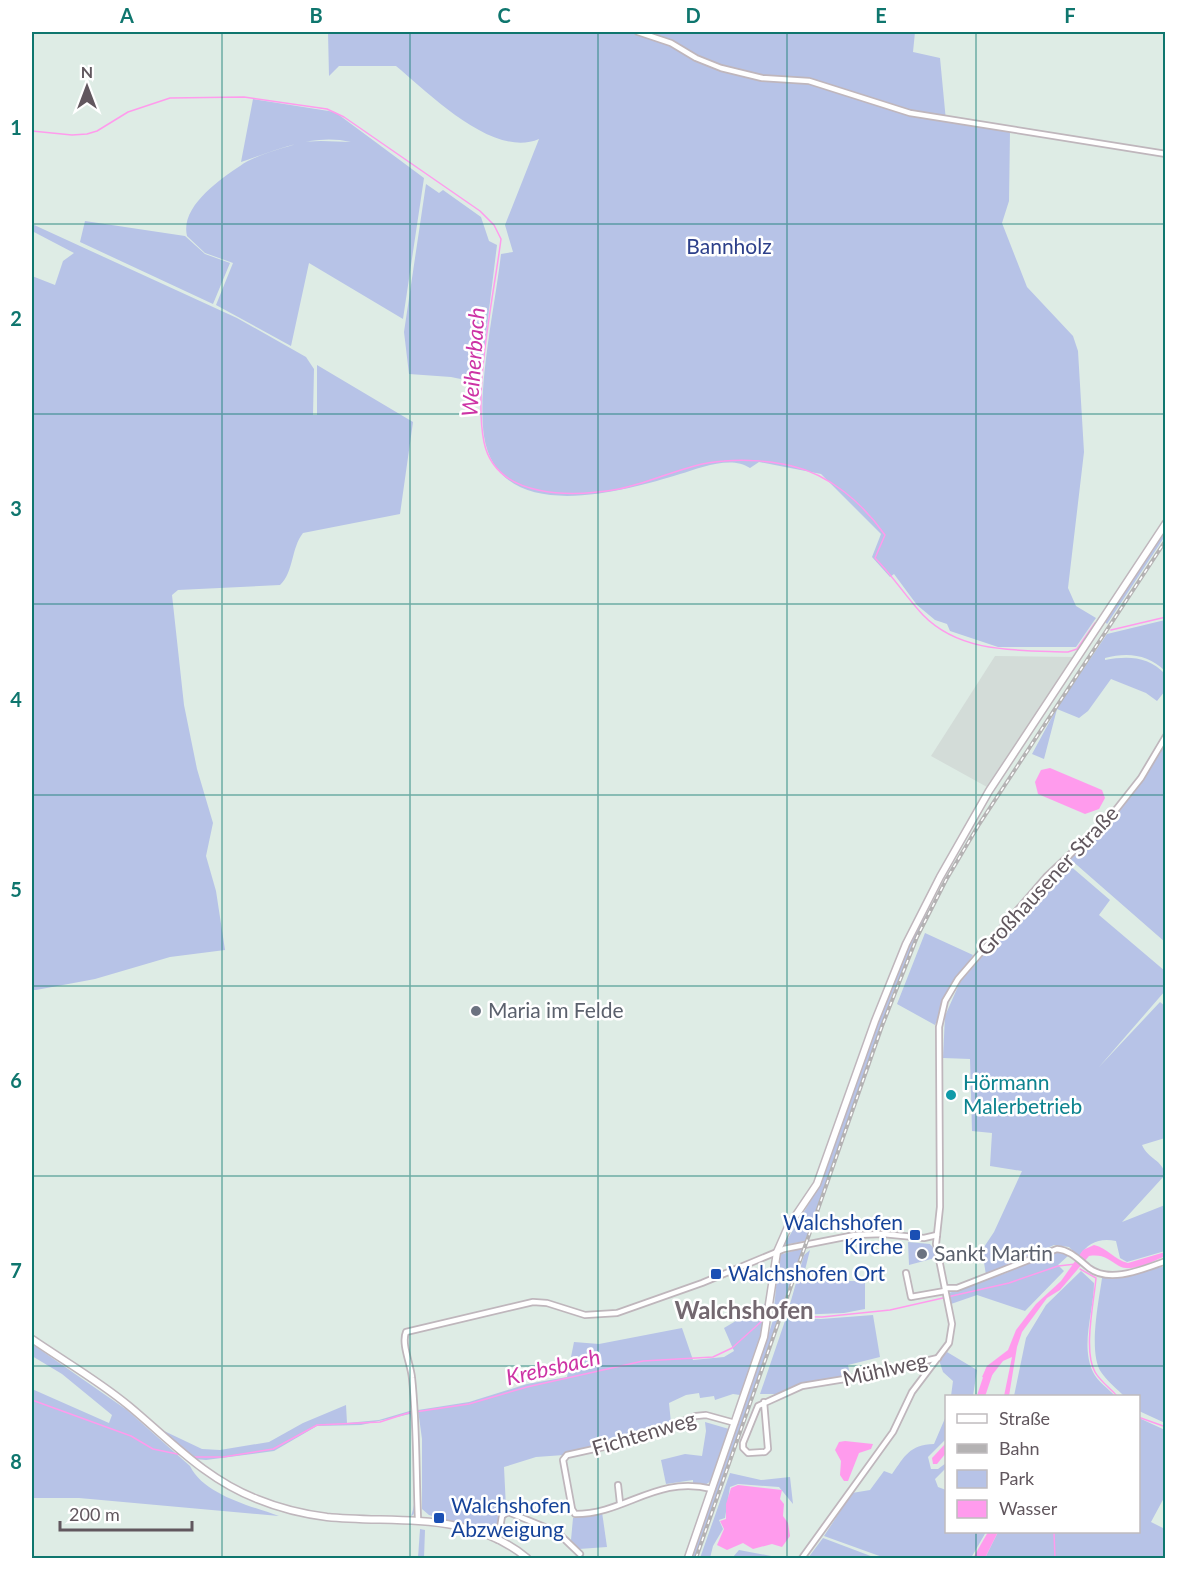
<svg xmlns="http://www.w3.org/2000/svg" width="1197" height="1590" font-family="Lato,sans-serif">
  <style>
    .industrial { fill: #d3dcd8 }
    .green { fill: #b7c3e7 }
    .water { fill: #ff9bed }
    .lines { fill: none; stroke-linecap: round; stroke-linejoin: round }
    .stream { stroke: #ff9bed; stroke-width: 1.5 }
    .river { stroke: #ff9bed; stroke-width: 8 }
    .minor-casing { stroke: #bfb6bc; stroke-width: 8 }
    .tertiary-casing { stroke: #bfb6bc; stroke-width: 9 }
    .minor { stroke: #fff; stroke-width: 4.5 }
    .tertiary { stroke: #fff; stroke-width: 6 }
    .rail-casing { stroke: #b4b2b3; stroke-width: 4 }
    .rail { stroke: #fff; stroke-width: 1.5; stroke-dasharray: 4.5; stroke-linecap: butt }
    .grid { fill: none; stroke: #0f766e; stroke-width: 1.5; stroke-opacity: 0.55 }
    .worship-dot { fill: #6b7280; stroke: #fff; stroke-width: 2 }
    .culture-dot { fill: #0f9aa8; stroke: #fff; stroke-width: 2 }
    .transit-dot { fill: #1a4fb4; stroke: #fff; stroke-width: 2 }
    .labels { text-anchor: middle; stroke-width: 5; stroke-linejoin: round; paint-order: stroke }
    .park-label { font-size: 21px; fill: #2d408a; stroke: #fff }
    .street-label { font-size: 21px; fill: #61575e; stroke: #fff }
    .worship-label { font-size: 21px; fill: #5b616d; stroke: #fff; text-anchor: start }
    .culture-label { font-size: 21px; fill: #0d838f; stroke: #fff; text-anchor: start }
    .transit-label { font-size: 21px; fill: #164399; stroke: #fff; text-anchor: start }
    .water-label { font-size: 22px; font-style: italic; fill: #cd33a5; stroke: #fff }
    .quarter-label { font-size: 24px; font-weight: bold; fill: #736870; stroke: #fff }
    .neatline { fill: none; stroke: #0f766e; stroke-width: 2 }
    .grid-label { font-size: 20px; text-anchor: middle; font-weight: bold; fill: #0f766e }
  </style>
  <rect width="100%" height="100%" fill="#deece5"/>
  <polygon class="industrial" points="995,656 1074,657 987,787 931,756"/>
  <g class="green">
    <path d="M328,32H915L913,52L940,58L946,121L1010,131L1009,201L1002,223L1027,287L1073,336L1078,351L1084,452L1068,588L1076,606L1096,618L1076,647H998L950,631L947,624L935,620L917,605L894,574L890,577L872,557L881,534L821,474L759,462L750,468C731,455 700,468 680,474C622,492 498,527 484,436C477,386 495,307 501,254L513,252L505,225L539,139C493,159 429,93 396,66H339L329,76Z"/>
    <path d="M253,99L335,112L424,178L403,319L309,263L291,346L216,305L233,263L205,253L187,236C180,207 219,180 240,166C254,156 279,149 296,144C314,139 333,142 351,142C313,133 277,150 241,162Z"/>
    <polygon points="426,184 439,193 443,190 481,217 489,241 497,245 480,383 451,377 409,374 404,332"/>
    <polygon points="85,221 185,236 205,254 230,263 213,304 80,242"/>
    <path d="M32,224L237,318L306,357L314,369L313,415H317V365L413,422L400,514L303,533C291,548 294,572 280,585L178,590L172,595L184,705L197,769L213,823L206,856L216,891L225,950L170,957L95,979L36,990H32V276L55,285L63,261L74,253L32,231Z"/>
    <polygon points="1165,530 1165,536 1107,624 1105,622"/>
    <path d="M1165,620V671C1148,654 1127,652 1105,658V660C1128,656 1148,656 1165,674V691L1157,701L1146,693L1111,679L1088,711L1079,718L1057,709L1044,759L1032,754L1057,708L1107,634Z"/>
    <polygon points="1165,739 1165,942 1070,859 1111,821 1130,797"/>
    <path d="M1063,864H1068L1110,900L1099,915L1165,971V991L1099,1067L1160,1002L1165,1006V1138L1142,1145C1148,1159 1163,1160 1165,1175L1122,1222L1165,1205V1251L1127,1262L1120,1258L1116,1241C1100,1238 1088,1242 1079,1257L1069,1247L1054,1245L986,1275L982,1250L994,1232L1022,1171L990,1166L992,1133L972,1131L970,1059L943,1058L945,1016L960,982Z"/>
    <polygon points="930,908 892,995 805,1241 784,1245 820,1185 889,992 908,946"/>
    <polygon points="925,933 973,955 949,990 935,1025 897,1004"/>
    <polygon points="908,1242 930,1244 935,1250 935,1258 909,1265"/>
    <polygon points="803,1248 696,1558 690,1558 768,1336 773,1320 779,1255"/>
    <polygon points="810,1250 803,1278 828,1281 865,1281 865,1309 844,1313 796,1315 790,1304 804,1255"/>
    <polygon points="1054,1252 1069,1255 1058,1265 1064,1271 1025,1311 977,1295 951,1304 949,1293 1006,1273"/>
    <path d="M1165,1266V1423L1139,1411L1138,1396H1124C1117,1389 1107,1381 1101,1372C1088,1352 1099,1300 1102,1278L1121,1277Z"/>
    <path d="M1081,1271L1094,1283C1094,1311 1080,1345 1093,1372C1097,1381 1108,1388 1115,1396H1014L1026,1338L1046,1305Z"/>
    <polygon points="766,1303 763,1327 740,1395 733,1394 715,1400 714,1396 700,1398 699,1393 686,1395 669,1403 671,1423 658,1430 564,1455 536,1457 504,1467 506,1508 501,1514 497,1535 429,1515 422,1509 422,1439 418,1410 469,1402 527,1384 567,1377 574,1342 599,1344 682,1328 693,1360 724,1357 734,1351 724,1328"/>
    <polygon points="873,1315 880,1357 848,1365 850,1376 801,1384 776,1394 760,1394 786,1318 821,1319"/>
    <path d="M32,1344L127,1410L190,1466C204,1495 251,1506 279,1516L79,1498H32V1389L109,1423L112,1415L62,1374L32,1356Z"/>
    <polygon points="947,1352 977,1370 973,1396 951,1396 953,1381 943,1372 939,1360"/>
    <path d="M346,1405L347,1423L379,1420L413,1410L418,1459L417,1508L413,1515L411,1516C420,1496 413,1437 410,1414L361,1425L317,1426L274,1451L206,1460L194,1459L162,1430L202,1449L220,1450L269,1442L303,1423Z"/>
    <path d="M946,1416V1439L928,1457L931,1469H938L946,1463V1468L935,1479L938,1487L946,1490V1532H986L971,1558H885L824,1536L852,1493L870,1490L884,1471L892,1474C905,1456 909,1445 934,1444Z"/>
    <polygon points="1139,1418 1165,1430 1165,1496 1151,1522 1165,1529 1165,1558 985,1558 998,1532 1138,1532"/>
    <polygon points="705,1422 729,1429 711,1481 705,1485 693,1483 693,1480 666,1484 661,1460 685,1454 702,1456 706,1431"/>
    <polygon points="730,1473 761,1480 790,1477 793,1504 779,1487 738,1484 730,1487 725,1518 719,1520 723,1529 713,1546 710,1558 700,1558"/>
    <polygon points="602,1512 607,1547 579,1549 571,1540 573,1518"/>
    <polygon points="420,1529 425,1530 424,1558 418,1558"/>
    <polygon points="823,1538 876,1558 808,1558"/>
    <polygon points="739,1550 782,1558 719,1558 733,1557"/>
  </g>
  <g class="water">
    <polygon points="1050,768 1102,790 1105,798 1099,809 1085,814 1038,794 1035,782 1041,770"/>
    <path d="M1094,1245C1108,1248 1114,1260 1128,1263L1165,1252V1256C1154,1261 1132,1273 1119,1266C1107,1259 1104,1254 1089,1256L1060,1290L1047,1298L1022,1332L1017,1347L1009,1396H1004L1012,1357L1003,1361L989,1379L982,1377L987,1366L1008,1350L1016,1330L1036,1304L1061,1281L1083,1250Z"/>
    <polygon points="845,1441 873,1444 871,1449 859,1453 848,1481 844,1481 840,1475 841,1461 835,1450 839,1442"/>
    <polygon points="946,1443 946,1453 937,1464 933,1464 932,1458"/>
    <polygon points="738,1485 782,1490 780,1499 784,1504 783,1516 788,1523 790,1536 782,1547 772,1544 753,1549 743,1543 727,1550 717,1545 724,1529 720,1521 726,1519 726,1504 731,1488"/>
    <polygon points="988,1532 998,1532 985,1558 973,1558"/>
  </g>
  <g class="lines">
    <g class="stream">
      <path d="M32,131L72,135L87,134L97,131L128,112L170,98L244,97L327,109L344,117L480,211L494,225L501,239C494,295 473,388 484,442C496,500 574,497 619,489C654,482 688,463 724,461C745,459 773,461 792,466C831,475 863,504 885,535L875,558C893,576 906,597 923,615C961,654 1018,650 1068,652L1077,649L1095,623"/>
      <polyline points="1111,630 1166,617"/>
      <path d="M1080,1269L1096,1278C1094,1302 1083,1351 1095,1372C1100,1381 1110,1388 1117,1396"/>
      <polyline points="770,1316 822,1317 890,1310 1009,1283 1058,1266 1076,1264"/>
      <polyline points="32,1400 131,1436 153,1449 182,1455"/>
      <polyline points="1138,1417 1166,1427"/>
      <polyline points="193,1457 223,1457 273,1449 317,1425 380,1422 408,1413 469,1404 527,1387 643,1361 713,1357 732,1348 763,1320"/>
      <polyline points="1054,1532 1055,1558"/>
    </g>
    <polyline class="river" points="981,1396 990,1369"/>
    <defs>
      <g id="minor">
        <polyline points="638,32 671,43 696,58 721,68 762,78 809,81 910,113 1166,154"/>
        <polyline points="906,1273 911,1297 945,1291"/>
        <path d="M946,1288H957L970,1283L1057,1249C1070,1250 1079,1260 1089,1268C1110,1284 1143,1269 1166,1261"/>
        <polyline points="764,1402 768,1449 765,1452 748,1453 743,1448 743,1443 758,1406 802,1386 851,1378 938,1358"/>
        <polyline points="618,1485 620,1503"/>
        <path d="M712,1489C656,1475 626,1514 575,1514L572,1509L563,1460L567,1455L635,1440L696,1416L706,1415L735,1423"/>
        <path d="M418,1519C416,1472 417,1425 412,1378C411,1365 401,1344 406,1332L533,1302L547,1303L585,1315L617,1313L702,1283L784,1249L855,1235L883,1234L924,1238L937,1235"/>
        <polyline points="498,1540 502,1516 508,1512 557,1532 580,1554"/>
        <polyline points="802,1558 893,1432 912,1392 949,1343 952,1324 936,1244 940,1207 939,1027 945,1001 958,979 1046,877 1111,816 1141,778 1166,736"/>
      </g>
      <g id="tertiary">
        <path d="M32,1339C64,1361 99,1381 129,1406C170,1440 205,1479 257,1499C279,1508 303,1514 327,1517C396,1524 469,1510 527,1558"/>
        <polyline points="688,1558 764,1337 777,1252 788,1227 817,1184 875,1021 906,944 940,877 989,791 1166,523"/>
      </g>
    </defs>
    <use href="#minor" class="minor-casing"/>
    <use href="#tertiary" class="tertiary-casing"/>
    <use href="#minor" class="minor"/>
    <use href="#tertiary" class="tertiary"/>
    <defs>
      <polyline id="rail" points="696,1558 882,1026 917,937 946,880 978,826 1166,540"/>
    </defs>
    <use href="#rail" class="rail-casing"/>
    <use href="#rail" class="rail"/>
  </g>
  <path class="grid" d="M222,32V1558M410,32V1558M598,32V1558M787,32V1558M976,32V1396M32,224H1166M32,414H1166M32,604H1166M32,795H1166M32,986H1166M32,1176H1166M32,1366H1166M976,1532V1558"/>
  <g class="worship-dot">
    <circle cx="476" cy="1011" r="6"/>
    <circle cx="922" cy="1254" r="6"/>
  </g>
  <circle class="culture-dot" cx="951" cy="1095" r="6"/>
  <g class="transit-dot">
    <rect x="909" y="1229" width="12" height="12" rx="3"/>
    <rect x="710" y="1268" width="12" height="12" rx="3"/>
    <rect x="433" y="1512" width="12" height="12" rx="3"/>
  </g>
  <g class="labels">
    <g class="park-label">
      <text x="729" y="254">Bannholz</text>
    </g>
    <g class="street-label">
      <text transform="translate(1048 881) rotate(-47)" y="7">Großhausener Straße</text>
      <text transform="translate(885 1370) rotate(-13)" y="7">Mühlweg</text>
      <text transform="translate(644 1434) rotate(-17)" y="7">Fichtenweg</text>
    </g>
    <g class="worship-label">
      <text x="488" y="1018">Maria im Felde</text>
      <text x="934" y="1261">Sankt Martin</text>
    </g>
    <g class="culture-label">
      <text x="963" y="1090">Hörmann<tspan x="963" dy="24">Malerbetrieb</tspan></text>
    </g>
    <g class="transit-label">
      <text x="903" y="1230" text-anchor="end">Walchshofen<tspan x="903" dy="24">Kirche</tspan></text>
      <text x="728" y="1281">Walchshofen Ort</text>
      <text x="451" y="1513">Walchshofen<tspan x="451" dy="24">Abzweigung</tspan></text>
    </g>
    <g class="water-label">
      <text transform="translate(473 362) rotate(-86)" y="8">Weiherbach</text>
      <text transform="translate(553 1367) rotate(-13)" y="8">Krebsbach</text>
    </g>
    <g class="quarter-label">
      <text x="744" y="1319">Walchshofen</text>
    </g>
  </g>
  <rect width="1197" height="1590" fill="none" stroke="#ffffff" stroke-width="66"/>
  <rect x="945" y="1395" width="195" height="138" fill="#ffffff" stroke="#c0bcbf" stroke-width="1.5"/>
  <rect x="957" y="1414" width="30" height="9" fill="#ffffff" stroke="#c0bcbf" stroke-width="1.5"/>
  <text x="999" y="1425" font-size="18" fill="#61575e">Straße</text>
  <rect x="957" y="1444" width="30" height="9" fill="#b4b2b3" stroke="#c0bcbf" stroke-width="1.5"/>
  <text x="999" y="1455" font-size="18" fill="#61575e">Bahn</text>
  <rect x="957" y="1470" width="30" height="18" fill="#b7c3e7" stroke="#c0bcbf" stroke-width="1.5"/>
  <text x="999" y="1485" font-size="18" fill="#61575e">Park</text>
  <rect x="957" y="1500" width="30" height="18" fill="#ff9bed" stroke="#c0bcbf" stroke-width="1.5"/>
  <text x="999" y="1515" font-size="18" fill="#61575e">Wasser</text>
  <g transform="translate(87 87)" stroke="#ffffff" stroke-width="4.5" paint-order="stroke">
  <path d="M0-4.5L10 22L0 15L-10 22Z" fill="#61575e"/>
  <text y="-9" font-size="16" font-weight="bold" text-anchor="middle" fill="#61575e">N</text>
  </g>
  <path d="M60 1521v9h132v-9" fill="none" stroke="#61575e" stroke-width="3"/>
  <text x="69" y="1521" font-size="18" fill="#61575e" stroke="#ffffff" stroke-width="4.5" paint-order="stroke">200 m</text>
  <rect x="33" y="33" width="1131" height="1524" class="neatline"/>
  <g class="grid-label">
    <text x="127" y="23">A</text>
    <text x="316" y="23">B</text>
    <text x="504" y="23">C</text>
    <text x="693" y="23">D</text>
    <text x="881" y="23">E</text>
    <text x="1070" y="23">F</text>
    <text x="16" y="135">1</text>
    <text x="16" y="326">2</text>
    <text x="16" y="516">3</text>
    <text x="16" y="707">4</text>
    <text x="16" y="897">5</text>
    <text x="16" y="1088">6</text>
    <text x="16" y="1278">7</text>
    <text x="16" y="1469">8</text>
  </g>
</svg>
